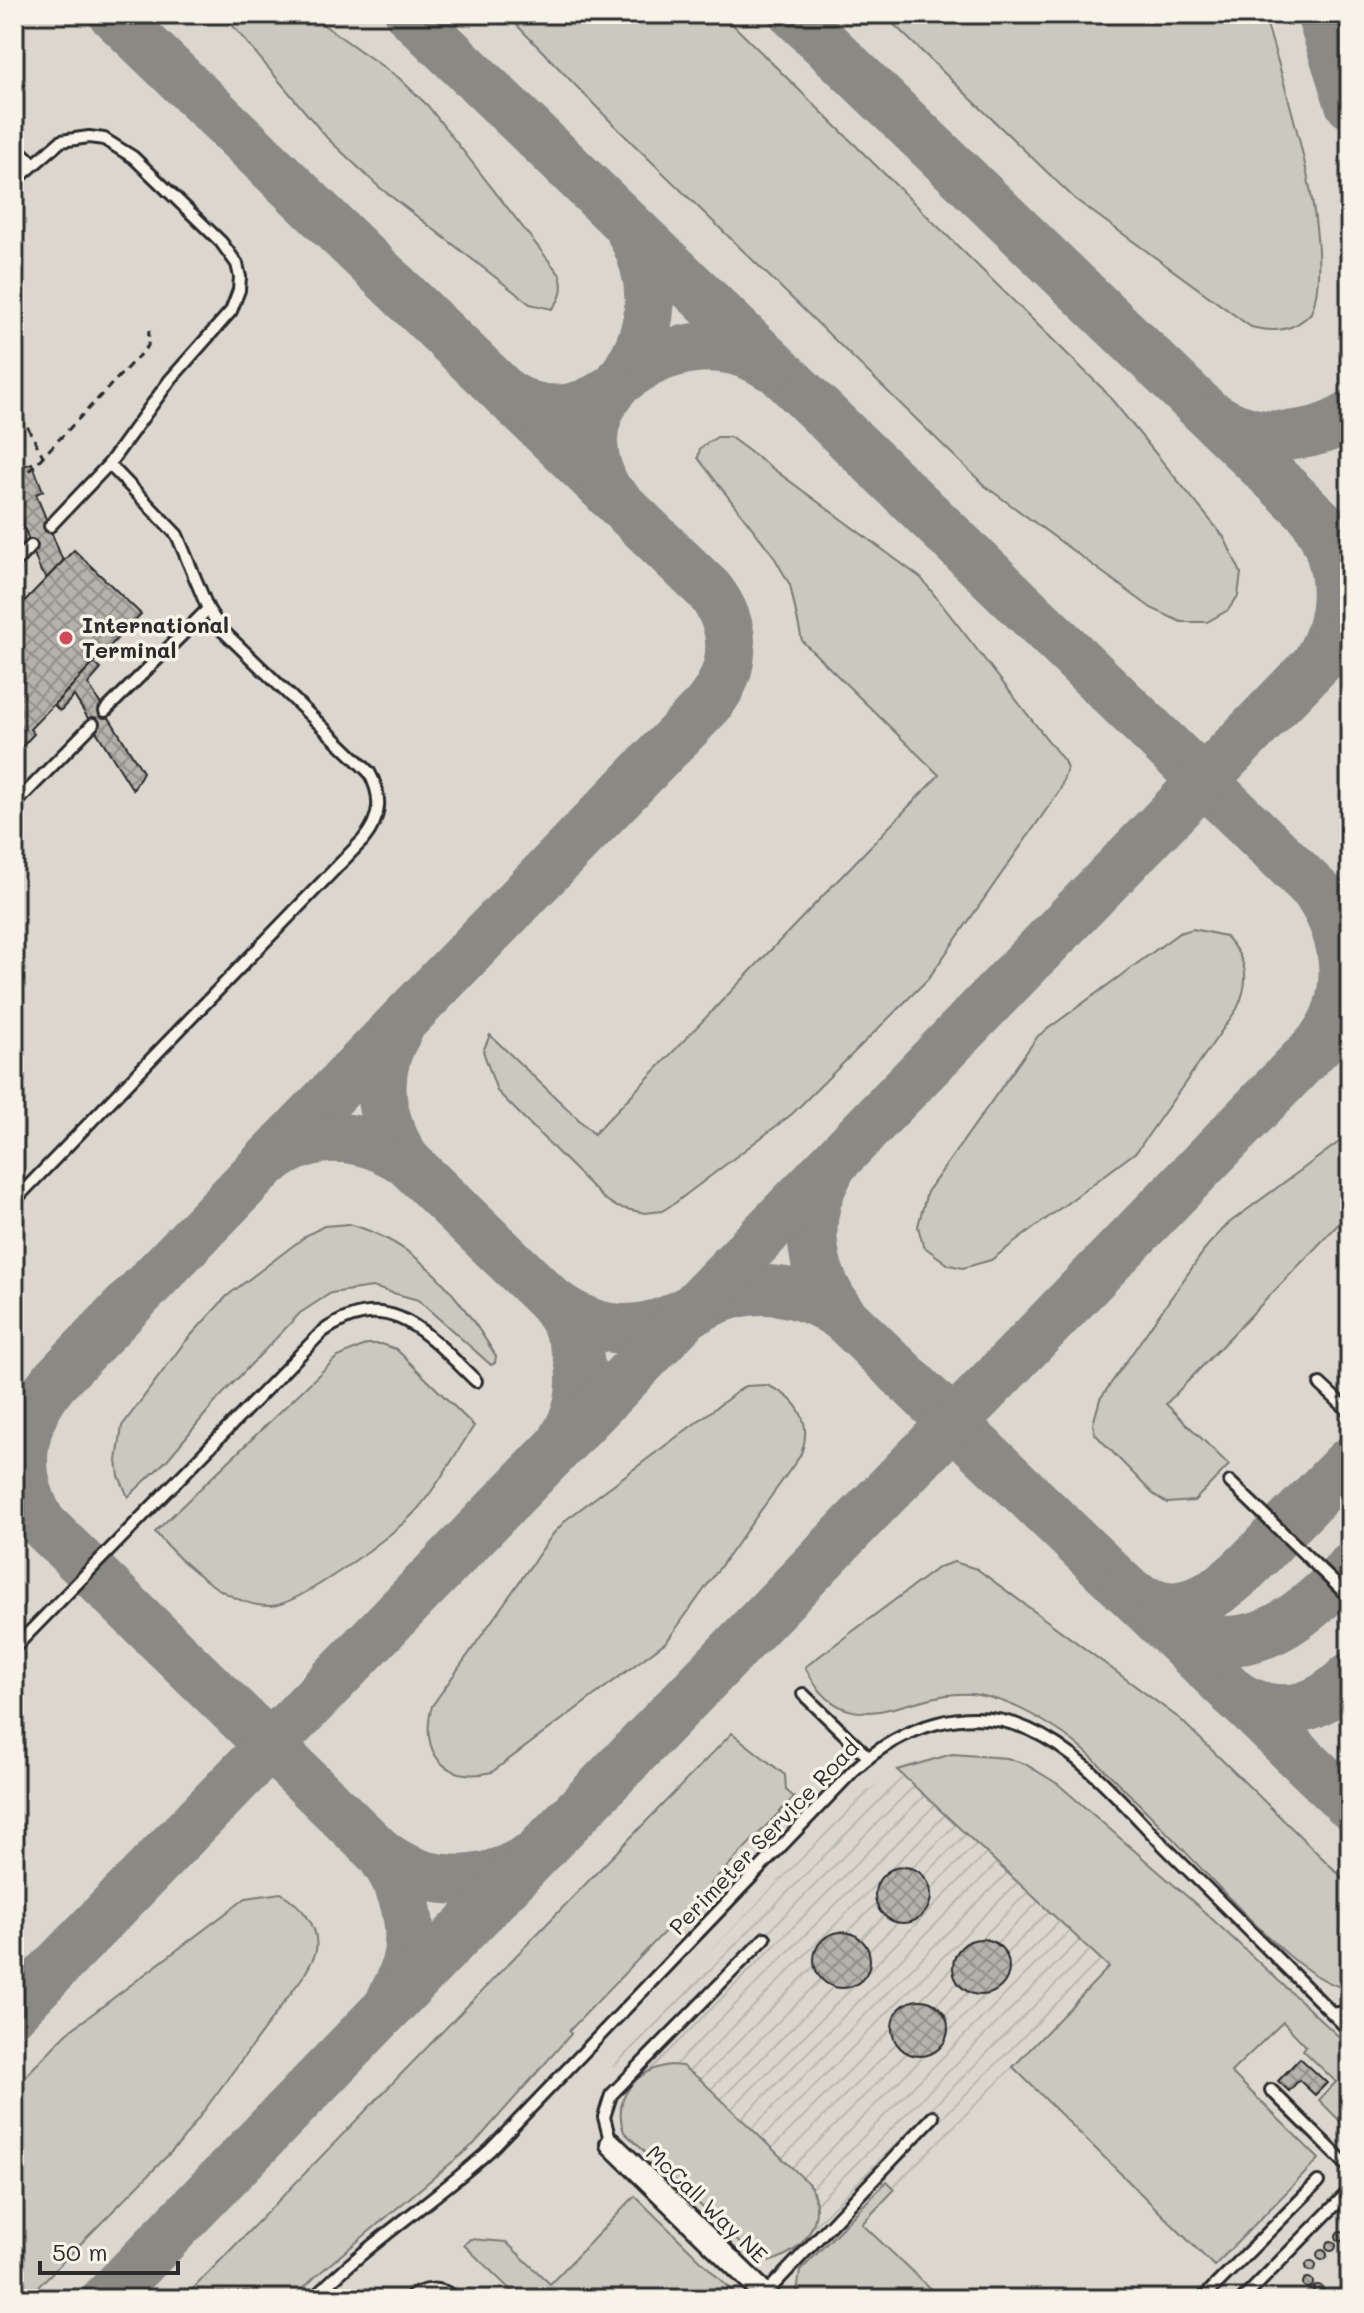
<svg xmlns="http://www.w3.org/2000/svg" width="1364" height="2313" font-family="Mali,sans-serif">
  <style>
    .built { fill: #dbd7ce }
    .industrial { fill: url(#industrial-furrows) }
    .grass { fill: #cbc8bf; stroke: #7b7a75; stroke-width: 2 }
    .lines { fill: none; stroke-linecap: round; stroke-linejoin: round }
    .taxiway { stroke: #8b8984; stroke-width: 50 }
    .building { fill: url(#building-cross-hatch); stroke: #2b2b2b; stroke-width: 2 }
    .service-casing { stroke: #2b2b2b; stroke-width: 16 }
    .minor-casing { stroke: #2b2b2b; stroke-width: 26 }
    .path { stroke: #2b2b2b; stroke-width: 3; stroke-dasharray: 8 6; stroke-linecap: butt }
    .service { stroke: #f7f3e8; stroke-width: 10 }
    .minor { stroke: #f7f3e8; stroke-width: 20 }
    .poi-dot { fill: #d1495b; stroke: #f7f3e8; stroke-width: 3 }
    .labels { text-anchor: middle; stroke-width: 7; stroke-linejoin: round; paint-order: stroke }
    .poi-label { font-size: 22px; font-weight: bold; fill: #2b2b2b; stroke: #f7f3e8; text-anchor: start }
    .street-label { font-size: 22px; fill: #2b2b2b; stroke: #f7f3e8 }
  </style>
  <defs>
    <pattern id="industrial-furrows" width="10" height="10" patternUnits="userSpaceOnUse" patternTransform="scale(2)"><rect width="10" height="10" fill="#dbd7ce"/><path d="M-1 1l2-2M0 10L10 0M9 11l2-2" fill="none" stroke="#bcb9b1"/></pattern>
    <pattern id="building-cross-hatch" width="8" height="8" patternUnits="userSpaceOnUse" patternTransform="scale(2)"><rect width="8" height="8" fill="#b5b2ab"/><path d="M0 0l8 8M0 8l8-8" fill="none" stroke="#93918b"/></pattern>
  </defs>
  <rect width="100%" height="100%" fill="#ebe7dd"/>
  <filter id="ink" filterUnits="userSpaceOnUse"><feTurbulence type="fractalNoise" baseFrequency=".0125" numOctaves="2"/><feDisplacementMap in="SourceGraphic" scale="16" xChannelSelector="R" yChannelSelector="G"/><feConvolveMatrix kernelMatrix="1 2 1 2 8 2 1 2 1" color-interpolation-filters="sRGB"/></filter>
  <g filter="url(#ink)">
    <rect class="built" x="14" y="14" width="1336" height="2285"/>
    <polygon class="industrial" points="897,1770 1110,1967 820,2268 605,2059 861,1796"/>
    <g class="grass">
      <path d="M223,14H308L399,78L428,106L560,275C564,288 562,299 552,309L530,304L379,187L327,138Z"/>
      <polygon points="506,14 722,14 1103,389 1224,537 1241,573 1238,596 1228,610 1207,622 1181,622 1151,608 985,486 618,129"/>
      <path d="M883,14H1264C1284,84 1338,246 1311,313C1294,331 1275,333 1251,327L1075,199Z"/>
      <polygon points="717,437 730,437 921,578 1064,761 1067,769 1060,790 928,979 792,1114 675,1203 662,1211 645,1213 617,1207 603,1198 497,1091 483,1051 490,1035 594,1134 939,775 802,641 790,585 773,555 698,458 700,448"/>
      <path d="M1193,929L1225,936C1247,959 1251,979 1237,1009L1137,1151L991,1260L963,1268L949,1265L923,1246L918,1226L927,1192L1038,1036L1179,933Z"/>
      <polygon points="1350,1134 1350,1212 1166,1404 1229,1465 1194,1501 1167,1503 1153,1494 1095,1434 1093,1424 1100,1399 1208,1245 1229,1223"/>
      <path d="M349,1224C421,1244 459,1296 496,1356L495,1363L491,1365L418,1300L372,1287L331,1293L300,1313L218,1399L167,1460L128,1497L119,1476L117,1461L122,1426L184,1343L227,1296L307,1235L324,1226Z"/>
      <path d="M367,1344H381L396,1349L474,1426C455,1454 437,1488 414,1513C395,1534 299,1605 271,1606C228,1607 181,1563 155,1532L336,1358Z"/>
      <path d="M766,1385C798,1397 814,1423 800,1456L667,1641L492,1772C444,1784 419,1752 432,1706L553,1534L567,1519L745,1386Z"/>
      <path d="M954,1562L977,1569L1180,1719L1350,1885V1990C1313,1981 1283,1951 1256,1925C1209,1879 1167,1830 1120,1785C1100,1765 1080,1744 1056,1729C1033,1714 1005,1699 978,1695C912,1684 849,1756 805,1667L939,1567Z"/>
      <polygon points="732,1733 785,1775 786,1790 794,1797 569,2031 571,2034 475,2143 316,2276 293,2299 183,2299"/>
      <polygon points="952,1754 1007,1758 1025,1764 1058,1784 1198,1906 1350,2047 1350,2149 1340,2121 1319,2100 1336,2082 1303,2050 1306,2046 1283,2022 1231,2072 1319,2159 1214,2266 1013,2067 1109,1967 897,1770"/>
      <path d="M281,1893C300,1905 320,1925 316,1950C315,1958 308,1967 305,1974L180,2143L26,2299H14V2088L67,2033L246,1898Z"/>
      <path d="M670,2065L682,2066L701,2080L810,2185C827,2219 805,2251 771,2261L750,2253L624,2132C612,2098 635,2070 670,2065Z"/>
      <polygon points="887,2181 895,2189 862,2224 941,2299 801,2299 797,2292 800,2271"/>
      <polygon points="635,2196 740,2299 520,2299 464,2245 470,2239 506,2242 550,2284"/>
    </g>
    <g class="lines">
      <g class="taxiway">
        <path d="M113,14L709,590C738,627 737,669 708,705L53,1383C17,1427 13,1475 42,1524L378,1851"/>
        <polyline points="410,14 1350,923"/>
        <polyline points="794,14 1350,551"/>
        <polyline points="1321,14 1350,104"/>
        <path d="M631,232C659,283 655,333 621,380C664,346 722,334 770,366"/>
        <path d="M506,394C542,417 579,414 612,389C586,422 588,459 609,494"/>
        <path d="M1216,418C1257,443 1309,441 1350,416"/>
        <path d="M1315,520C1343,563 1344,616 1318,660"/>
        <path d="M1318,894C1347,937 1355,996 1322,1040"/>
        <path d="M274,1158C317,1128 364,1134 406,1161C379,1119 371,1074 398,1030"/>
        <polyline points="406,1161 551,1301"/>
        <path d="M697,1309C746,1280 798,1285 844,1318C810,1275 801,1220 829,1171"/>
        <polyline points="844,1318 1350,1805"/>
        <path d="M564,1438C592,1392 584,1342 551,1301C593,1334 641,1338 687,1311"/>
        <path d="M1124,1588C1189,1638 1239,1575 1280,1532C1304,1508 1327,1484 1350,1461"/>
        <path d="M1160,1620C1241,1668 1294,1626 1350,1568"/>
        <path d="M1234,1694C1276,1720 1316,1712 1350,1677"/>
        <path d="M392,1998C421,1949 412,1895 378,1851C423,1887 478,1888 526,1860"/>
        <polyline points="14,2010 1350,629"/>
        <polyline points="106,2299 1350,1012"/>
      </g>
    </g>
    <g class="building">
      <polygon points="21,457 24,466 32,463 43,491 36,494 63,561 47,578 41,572 14,501 14,466"/>
      <polygon points="74,550 141,614 30,729 34,734 14,755 14,612"/>
      <polygon points="94,663 101,669 88,684 143,772 133,790 74,696 60,711 54,705"/>
      <circle cx="903" cy="1895" r="28"/>
      <circle cx="842" cy="1960" r="28"/>
      <circle cx="981" cy="1967" r="28"/>
      <circle cx="920" cy="2028" r="28"/>
      <polygon points="1300,2058 1327,2083 1315,2095 1299,2080 1289,2091 1278,2081"/>
      <circle cx="1341" cy="2236" r="5"/>
      <circle cx="1331" cy="2246" r="5"/>
      <circle cx="1322" cy="2255" r="5"/>
      <circle cx="1311" cy="2266" r="5"/>
      <circle cx="1308" cy="2283" r="5"/>
      <circle cx="1318" cy="2290" r="5"/>
    </g>
    <g class="lines">
      <defs>
        <g id="service">
          <polyline points="14,146 33,163"/>
          <polyline points="14,182 61,141 89,137 104,139 133,157 221,242 237,264 240,277 239,290 231,311 170,380 109,464 50,526"/>
          <polyline points="14,563 31,546"/>
          <polyline points="105,711 208,609"/>
          <polyline points="14,805 93,724"/>
          <path d="M14,1201L363,840C381,818 383,797 369,772L221,629L208,609L177,535L109,464"/>
          <polyline points="1320,1384 1350,1412"/>
          <polyline points="1230,1482 1350,1598"/>
          <path d="M14,1648L322,1332C390,1284 428,1335 476,1381"/>
          <polyline points="803,1694 868,1757"/>
          <polyline points="1333,2014 1350,2011"/>
          <polyline points="1271,2090 1350,2168"/>
          <polyline points="611,2144 604,2117 611,2095 765,1938"/>
          <polyline points="765,2294 933,2117"/>
          <path d="M313,2299C367,2243 433,2202 490,2150L855,1769C901,1727 967,1703 1028,1729C1083,1753 1124,1805 1165,1847C1227,1908 1289,1970 1350,2031"/>
          <path d="M407,2299C424,2287 441,2286 457,2299"/>
          <polyline points="1202,2299 1318,2182"/>
          <polyline points="1243,2299 1350,2190"/>
        </g>
        <polyline id="minor" points="611,2144 770,2299"/>
      </defs>
      <use href="#service" class="service-casing"/>
      <use href="#minor" class="minor-casing"/>
      <g class="path">
        <polyline points="14,402 43,456"/>
        <polyline points="29,471 148,346 149,330"/>
      </g>
      <use href="#service" class="service"/>
      <use href="#minor" class="minor"/>
    </g>
  </g>
  <circle class="poi-dot" cx="66" cy="638" r="8"/>
  <g class="labels">
    <g class="poi-label">
      <text x="82" y="633">International<tspan x="82" dy="25">Terminal</tspan></text>
    </g>
    <g class="street-label">
      <text transform="translate(764 1837) rotate(-46)" y="8">Perimeter Service Road</text>
      <text transform="translate(707 2204) rotate(44)" y="8">McCall Way NE</text>
    </g>
  </g>
  <rect width="1364" height="2313" fill="none" stroke="#f7f3e8" stroke-width="48"/>
  <rect x="24" y="24" width="1316" height="2265" fill="none" stroke="#2b2b2b" stroke-width="3" filter="url(#ink)"/>
  <path d="M40 2261v12h138v-12" fill="none" stroke="#2b2b2b" stroke-width="4"/>
  <text x="52" y="2261" font-size="24" fill="#2b2b2b" stroke="#f7f3e8" stroke-width="6" paint-order="stroke">50 m</text>
</svg>
